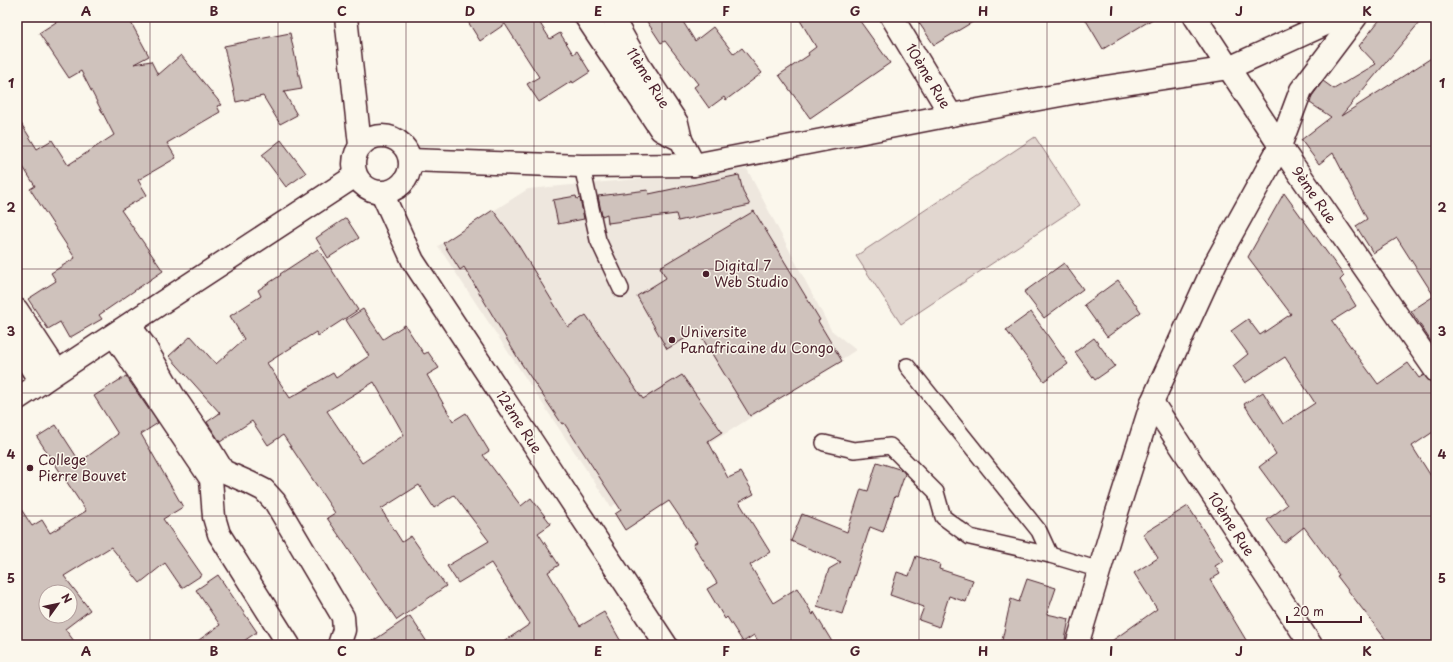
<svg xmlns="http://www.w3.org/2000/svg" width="1453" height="662" font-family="'Playpen Sans',sans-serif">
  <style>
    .built { fill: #eee7de }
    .green { fill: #e2d7d0; stroke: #967b7e }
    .building { fill: #cfc2bc; stroke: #4a1f2b; fill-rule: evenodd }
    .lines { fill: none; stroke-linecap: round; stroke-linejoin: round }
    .lane-casing { stroke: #4a1f2b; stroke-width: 18 }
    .street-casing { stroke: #4a1f2b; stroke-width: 25 }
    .lane { stroke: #fbf7ec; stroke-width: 15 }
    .street { stroke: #fbf7ec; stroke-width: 22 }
    .grid { fill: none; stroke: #4a1f2b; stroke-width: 1; stroke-opacity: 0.55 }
    .poi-dot { fill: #4a1f2b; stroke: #fbf7ec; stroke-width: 1.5 }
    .labels { text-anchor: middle; stroke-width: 3; stroke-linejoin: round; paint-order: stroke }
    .street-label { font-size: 14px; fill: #4a1f2b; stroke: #fbf7ec }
    .poi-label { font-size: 14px; fill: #4a1f2b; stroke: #fbf7ec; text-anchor: start }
    .neatline { fill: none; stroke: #4a1f2b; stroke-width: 1.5 }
    .grid-label { font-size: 13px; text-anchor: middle; font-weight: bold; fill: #4a1f2b }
  </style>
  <rect width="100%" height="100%" fill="#fbf7ec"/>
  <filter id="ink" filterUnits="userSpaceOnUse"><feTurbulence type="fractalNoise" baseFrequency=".025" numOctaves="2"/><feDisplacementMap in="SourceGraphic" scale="8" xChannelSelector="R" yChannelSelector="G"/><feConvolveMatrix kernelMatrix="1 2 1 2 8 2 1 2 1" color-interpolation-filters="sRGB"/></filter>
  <g filter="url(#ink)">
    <polygon class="built" points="747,169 831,330 856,350 611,507 438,246 528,189"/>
    <polygon class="green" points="1035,137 1080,205 901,324 856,256"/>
    <g class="building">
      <polygon points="64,17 128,17 149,56 134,64 151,61 158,75 181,55 222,105 217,106 220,112 167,143 176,158 138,180 147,195 121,210 163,271 99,315 102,319 69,338 60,322 48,329 28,299 56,281 51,273 75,258 30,189 35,186 17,157 17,117 37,149 52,140 68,165 114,135 81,71 69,78 39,33"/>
      <polygon points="465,17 536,17 550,39 560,33 573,54 577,51 590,72 573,83 572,81 539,102 527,84 539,77 505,24 480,41"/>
      <polygon points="644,17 680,17 695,41 713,27 734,54 742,48 762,73 726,100 724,97 709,108 694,87 698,84 665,41 661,43"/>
      <polygon points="798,17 857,17 890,63 810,118 779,75 809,55 808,53 816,47"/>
      <polygon points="915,17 981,17 934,45"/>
      <polygon points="1084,17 1156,17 1103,49"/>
      <polygon points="1382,17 1424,17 1341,116 1436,55 1436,349 1411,311 1434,296 1397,238 1373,253 1356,226 1367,219 1333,153 1319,164 1301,140 1331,117 1310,103 1312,96 1323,81 1334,89 1376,64 1359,46"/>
      <polygon points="290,33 302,89 284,92 297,115 280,124 263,96 236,102 224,46"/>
      <polygon points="281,140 306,173 286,187 262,155"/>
      <polygon points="739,175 743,192 750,205 678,221 676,214 608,223 607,214 602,216 598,196 648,190 649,194"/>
      <polygon points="1284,193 1344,276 1340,280 1356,306 1332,321 1378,384 1408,363 1419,378 1424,375 1430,382 1436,383 1436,430 1412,446 1436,484 1436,645 1390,645 1337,576 1339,575 1304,527 1284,543 1267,520 1287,505 1259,467 1276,454 1244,404 1263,392 1283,424 1315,403 1285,357 1245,383 1233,366 1248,354 1231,331 1248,319 1260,335 1291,314 1248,257"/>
      <polygon points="576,196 577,199 580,198 584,219 558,224 553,200"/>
      <polygon points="493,210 517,243 568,327 586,315 643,399 682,375 722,432 708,441 728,478 741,472 754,494 739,502 770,552 750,565 773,603 797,588 813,615 814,612 834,645 761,645 754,635 743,642 727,617 725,619 707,589 717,583 693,544 697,542 669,501 625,530 615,514 621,510 564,423 562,424 519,360 464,267 460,270 443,243"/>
      <polygon points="754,211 820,320 818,321 842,361 750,416 698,331 667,349 637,296 666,278 660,267"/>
      <polygon points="346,218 359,238 328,258 316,238"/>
      <path d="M318,249L358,310L318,336L316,332L267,363L290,398L333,373L336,378L369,356L346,320L363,309L383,339L405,325L424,354L428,352L439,368L427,375L453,421L466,413L489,451L483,455L521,506L531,498L551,524L538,533L559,565L548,572L580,626L604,612L623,645H499L530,624L491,563L458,583L447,566L489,541L454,495L434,508L419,485L381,509L402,542L411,536L446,586L397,620L327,518L335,513L283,435L268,445L252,421L220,442L207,422L220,413L169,356L191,336L216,364L244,339L230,316L261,296L258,290L281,275L280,274ZM374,382L404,435L362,463L327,411Z"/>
      <polygon points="1064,263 1083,289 1044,318 1024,292"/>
      <polygon points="1118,280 1141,312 1107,337 1084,305"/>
      <polygon points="1031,312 1068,364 1044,381 1006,330"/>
      <polygon points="1094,338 1115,366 1095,380 1075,352"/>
      <path d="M126,376L158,423L141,434L183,507L163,519L202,575L182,588L165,563L140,583L111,547L64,576L90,610L65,629L77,645H17V503L32,526L42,520L50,533L86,511L37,437L56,425L80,462L118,434L94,396ZM46,592H70V616H46Z"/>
      <polygon points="877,462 902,470 905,474 897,497 895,496 883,532 870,527 842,614 817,606 829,569 841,562 791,541 802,514 847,532 861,489 868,491"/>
      <polygon points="1188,506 1223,561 1215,566 1220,574 1210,580 1249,645 1106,645 1157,609 1134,573 1158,558 1143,534"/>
      <polygon points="916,556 940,564 939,569 973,580 966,602 949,596 939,627 919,620 924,607 890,595 897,572 909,576"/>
      <polygon points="218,575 257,632 238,645 192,645 220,625 196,590"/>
      <polygon points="1027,579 1056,588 1047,614 1069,619 1064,645 1001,645 1011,599 1019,602"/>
      <polygon points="410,616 429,645 367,645"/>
    </g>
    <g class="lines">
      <defs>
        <g id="lane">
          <polyline points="582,166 598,240 621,289"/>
          <polyline points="907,366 1039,531 1050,555"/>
          <polyline points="824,443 854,450 890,446 936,492 943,517 970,537 1050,555 1100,570"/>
        </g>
        <g id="street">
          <polyline points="346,17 360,145"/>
          <polyline points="586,17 661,130 681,140 694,165"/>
          <polyline points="612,17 640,67 677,123 681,140"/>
          <polyline points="892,17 951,115"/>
          <polyline points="1195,17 1280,146 1436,371"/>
          <circle cx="382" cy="164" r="28"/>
          <polyline points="410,160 582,166 694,165 951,115 1099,88 1229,68 1341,17"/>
          <polyline points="382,193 413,261 666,645"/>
          <polyline points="17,310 57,371"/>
          <polyline points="129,325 144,345 173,395 206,443 223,471 250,483 264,490 275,502 343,617 344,630 339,645"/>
          <polyline points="114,335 211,479 214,517 219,534 289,645"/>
          <polyline points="17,345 41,383"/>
          <path d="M17,399C129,323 243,250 355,176"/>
          <polyline points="1152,402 1311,645"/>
          <polyline points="1077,645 1113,525 1152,402 1216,262 1280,146 1301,90 1356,17"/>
        </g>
      </defs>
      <use href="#lane" class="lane-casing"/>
      <use href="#street" class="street-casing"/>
      <use href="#lane" class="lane"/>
      <use href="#street" class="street"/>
    </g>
  </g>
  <path class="grid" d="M150,17V645M278,17V645M406,17V645M534,17V645M662,17V645M791,17V645M919,17V645M1047,17V645M1175,17V645M1303,17V645M17,146H1436M17,269H1436M17,393H1436M17,516H1436"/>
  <g class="poi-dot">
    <circle cx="706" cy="274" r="4"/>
    <circle cx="672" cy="340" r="4"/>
    <circle cx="30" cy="468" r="4"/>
  </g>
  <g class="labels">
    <g class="street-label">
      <text transform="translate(928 76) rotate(59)" y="5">10ème Rue</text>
      <text transform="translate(648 78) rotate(58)" y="5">11ème Rue</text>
      <text transform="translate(1314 195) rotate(55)" y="5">9ème Rue</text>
      <text transform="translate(519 422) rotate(57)" y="5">12ème Rue</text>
      <text transform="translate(1231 524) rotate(57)" y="5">10ème Rue</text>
    </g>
    <g class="poi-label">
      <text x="714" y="271">Digital 7<tspan x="714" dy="16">Web Studio</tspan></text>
      <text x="680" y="337">Universite<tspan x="680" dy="16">Panafricaine du Congo</tspan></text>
      <text x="38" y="465">College<tspan x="38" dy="16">Pierre Bouvet</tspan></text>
    </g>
  </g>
  <rect width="1453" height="662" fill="none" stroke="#fbf7ec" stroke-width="44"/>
  <g transform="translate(58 604) rotate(57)"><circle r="19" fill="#fbf7ec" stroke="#b4a19f"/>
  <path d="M0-3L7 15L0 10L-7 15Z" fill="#4a1f2b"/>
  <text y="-6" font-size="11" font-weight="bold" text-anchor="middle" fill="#4a1f2b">N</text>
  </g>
  <path d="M1287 616v6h74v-6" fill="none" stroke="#4a1f2b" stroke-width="2"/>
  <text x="1293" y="616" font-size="12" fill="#4a1f2b" stroke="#fbf7ec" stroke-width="3" paint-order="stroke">20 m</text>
  <rect x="22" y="22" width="1409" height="618" class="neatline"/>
  <g class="grid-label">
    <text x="86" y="16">A</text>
    <text x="214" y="16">B</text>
    <text x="342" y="16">C</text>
    <text x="470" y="16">D</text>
    <text x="598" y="16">E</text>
    <text x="726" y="16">F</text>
    <text x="855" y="16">G</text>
    <text x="983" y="16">H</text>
    <text x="1111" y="16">I</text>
    <text x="1239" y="16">J</text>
    <text x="1367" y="16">K</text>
    <text x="11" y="88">1</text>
    <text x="1442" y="88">1</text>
    <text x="11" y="212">2</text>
    <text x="1442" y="212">2</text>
    <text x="11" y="336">3</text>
    <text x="1442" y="336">3</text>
    <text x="11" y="459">4</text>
    <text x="1442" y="459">4</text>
    <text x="11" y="583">5</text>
    <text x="1442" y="583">5</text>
    <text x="86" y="656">A</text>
    <text x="214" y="656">B</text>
    <text x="342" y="656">C</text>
    <text x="470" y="656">D</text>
    <text x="598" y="656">E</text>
    <text x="726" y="656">F</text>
    <text x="855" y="656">G</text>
    <text x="983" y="656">H</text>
    <text x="1111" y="656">I</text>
    <text x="1239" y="656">J</text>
    <text x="1367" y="656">K</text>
  </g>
</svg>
